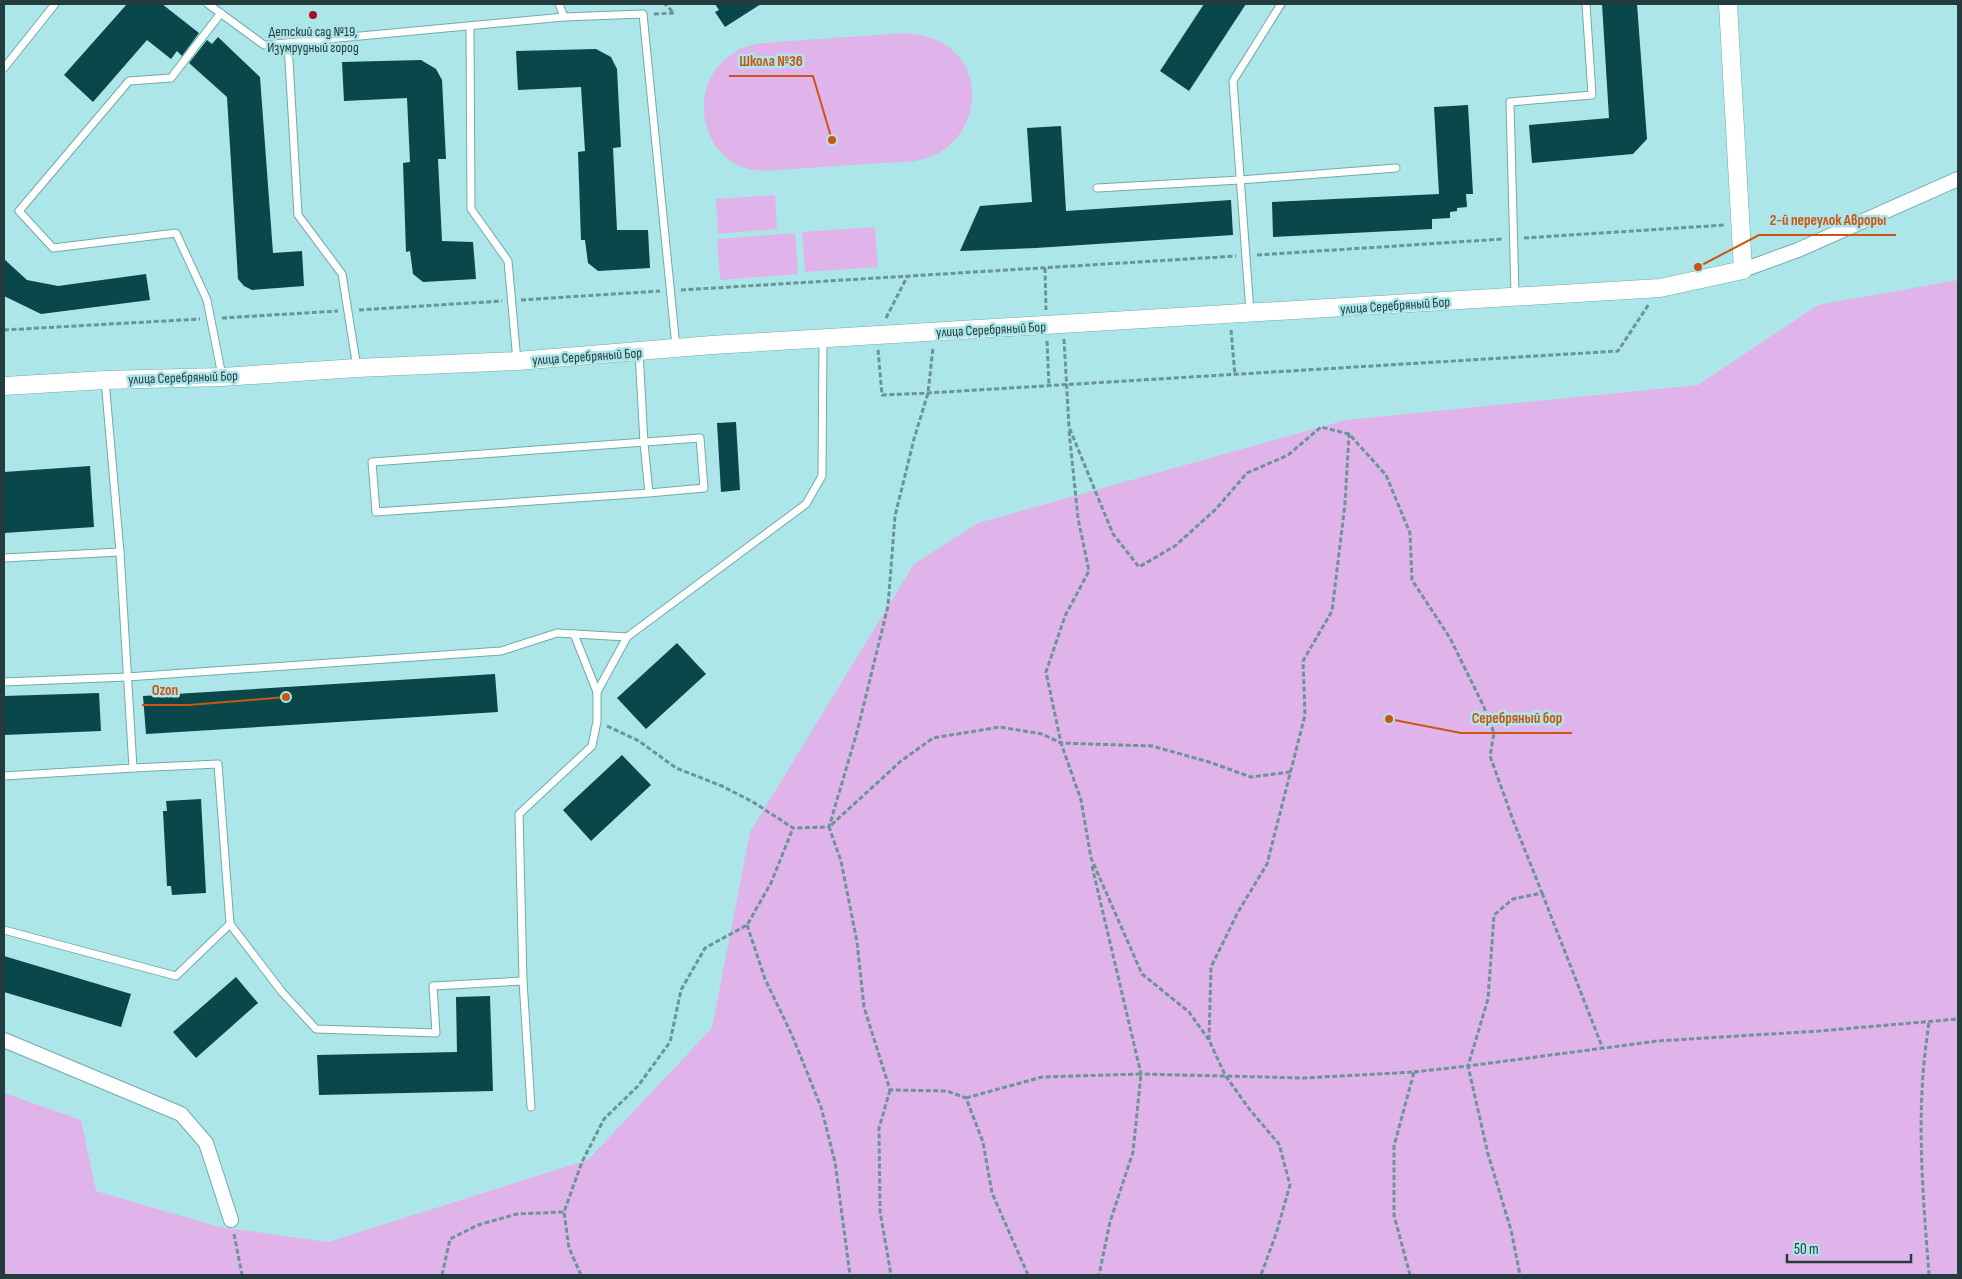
<svg xmlns="http://www.w3.org/2000/svg" width="1962" height="1279" font-family="'Sofia Sans Condensed',sans-serif">
  <style>
    .green { fill: #e0b4ea }
    .building { fill: #09474a }
    .lines { fill: none; stroke-linecap: round; stroke-linejoin: round }
    .service-casing { stroke: #72aaac; stroke-width: 9 }
    .minor-casing { stroke: #72aaac; stroke-width: 16 }
    .tertiary-casing { stroke: #72aaac; stroke-width: 19 }
    .path { stroke: #6b9496; stroke-width: 3; stroke-dasharray: 5 2.5; stroke-linecap: butt }
    .service { stroke: #fff; stroke-width: 7 }
    .minor { stroke: #fff; stroke-width: 14 }
    .tertiary { stroke: #fff; stroke-width: 18 }
    .poi-dot { fill: #a60c2c; stroke: #ade6e8; stroke-width: 2 }
    .labels { text-anchor: middle; stroke-width: 5; stroke-linejoin: round; paint-order: stroke }
    .poi-label { font-size: 14px; fill: #243c3d; stroke: #ade6e8 }
    .street-label { font-size: 14px; fill: #243c3d; stroke: #ade6e8 }
    .leader { fill: none; stroke: #cb5513; stroke-width: 2 }
    .callout-dot { fill: #cb5513; stroke: #ade6e8; stroke-width: 2 }
    .callout-label { font-size: 15px; text-anchor: middle; font-weight: bold; fill: #cb5513; stroke: #ade6e8; stroke-width: 5; stroke-linejoin: round; paint-order: stroke }
  </style>
  <rect width="100%" height="100%" fill="#ade6e8"/>
  <g class="green">
    <path d="M906,33C923,35 938,38 951,49C986,78 975,134 937,154C921,163 899,162 881,163C852,165 823,167 794,169C778,170 761,173 745,168C699,152 689,86 728,57C732,55 736,51 740,49C760,41 783,42 804,40C838,38 872,35 906,33Z"/>
    <polygon points="775,195 777,229 718,234 716,199"/>
    <polygon points="875,227 878,267 805,272 802,232"/>
    <polygon points="795,233 798,274 720,280 717,239"/>
    <polygon points="1958,280 1958,1275 4,1275 4,1093 81,1120 96,1191 219,1227 328,1242 588,1160 712,1028 750,832 914,564 978,523 1346,420 1698,385 1818,305"/>
  </g>
  <g class="building">
    <polygon points="127,4 162,4 199,33 182,56 177,51 171,59 147,40 93,102 64,75"/>
    <polygon points="715,4 761,4 725,27 715,12 719,10"/>
    <polygon points="1204,4 1246,4 1189,91 1160,71"/>
    <polygon points="1602,4 1637,4 1647,139 1633,154 1532,163 1529,125 1609,118"/>
    <polygon points="218,37 260,77 273,253 302,251 304,286 252,290 244,286 238,279 227,97 189,63 207,40 212,44"/>
    <polygon points="596,49 611,57 617,69 621,147 613,148 617,230 648,230 650,268 598,271 588,263 585,240 581,240 578,152 585,151 581,87 518,90 516,51"/>
    <polygon points="421,60 436,69 442,80 446,159 438,159 442,241 473,242 476,279 423,282 413,274 410,251 406,252 403,163 410,162 407,98 344,101 342,62"/>
    <polygon points="1468,105 1473,194 1466,194 1467,207 1457,208 1457,211 1450,212 1450,218 1432,219 1432,229 1273,237 1272,202 1439,194 1434,107"/>
    <polygon points="1061,126 1066,211 1231,200 1233,235 1036,248 960,251 980,206 1032,202 1027,128"/>
    <polygon points="4,259 27,280 58,286 146,274 150,300 41,314 4,296"/>
    <polygon points="736,422 740,490 721,492 717,423"/>
    <polygon points="90,466 94,527 4,533 4,472"/>
    <polygon points="677,643 706,674 646,729 617,698"/>
    <polygon points="495,674 498,712 146,734 143,696"/>
    <polygon points="99,693 101,731 4,735 4,696"/>
    <polygon points="622,755 651,785 591,841 563,810"/>
    <polygon points="201,799 206,893 172,895 171,886 167,886 163,811 167,811 166,801"/>
    <polygon points="4,956 131,994 121,1027 4,992"/>
    <polygon points="236,977 258,1003 196,1058 173,1032"/>
    <polygon points="490,996 493,1091 319,1095 317,1055 457,1052 456,997"/>
  </g>
  <g class="lines">
    <defs>
      <g id="service">
        <polyline points="208,4 264,45 564,17 643,14 676,347"/>
        <polyline points="559,4 564,17"/>
        <polyline points="221,13 171,78 129,81 19,211 53,248 176,233 207,300 222,376"/>
        <polyline points="470,26 471,209 508,261 517,361"/>
        <polyline points="288,44 298,215 342,274 357,368"/>
        <polyline points="4,68 55,4"/>
        <polyline points="1097,188 1240,180 1396,168"/>
        <polyline points="1515,295 1510,102 1592,95 1586,4"/>
        <polyline points="1250,312 1233,81 1281,4"/>
        <polyline points="639,352 644,443 649,493 376,512 372,462 700,438 704,488 649,493"/>
        <polyline points="4,558 120,552"/>
        <polyline points="4,682 127,677 501,651 557,633 627,637"/>
        <polyline points="597,692 627,637 806,504 822,476 823,340"/>
        <polyline points="133,768 218,764 230,924 282,992 316,1029 436,1033 433,986 523,981"/>
        <polyline points="4,776 133,768 120,552 105,380"/>
        <polyline points="4,930 176,976 230,924"/>
        <polyline points="531,1107 523,981 519,814 592,746 597,721 597,692 574,634"/>
      </g>
      <g id="minor">
        <polyline points="1743,270 1798,250 1958,179"/>
        <polyline points="4,1040 181,1114 206,1143 231,1220"/>
      </g>
      <polyline id="tertiary" points="4,386 105,380 222,377 357,368 517,361 712,345 1660,288 1743,270 1728,4"/>
    </defs>
    <use href="#service" class="service-casing"/>
    <use href="#minor" class="minor-casing"/>
    <use href="#tertiary" class="tertiary-casing"/>
    <g class="path">
      <polyline points="654,14 674,13 665,4"/>
      <polyline points="1524,238 1725,225"/>
      <polyline points="1257,255 1503,239"/>
      <polyline points="1045,268 1046,310"/>
      <polyline points="681,290 1236,256"/>
      <polyline points="521,300 660,291"/>
      <polyline points="359,310 502,301"/>
      <polyline points="222,318 338,311"/>
      <polyline points="886,318 907,277"/>
      <polyline points="4,330 200,319"/>
      <polyline points="1231,330 1235,375"/>
      <polyline points="1064,339 1069,427 1113,534 1139,567 1175,546 1216,509 1247,473 1288,455 1321,427 1349,434 1386,475 1410,533 1412,580 1450,638 1484,707 1494,733 1490,756 1513,820 1542,893 1513,899 1494,915 1488,999 1468,1066 1657,1041 1819,1031 1958,1019"/>
      <polyline points="1047,341 1049,386"/>
      <polyline points="878,350 882,395 928,393 1618,351 1649,304"/>
      <polyline points="1069,431 1078,518 1089,571 1065,616 1046,672 1061,743 1081,800 1091,858 1142,974 1189,1012 1209,1040 1225,1075 1250,1110 1279,1144 1290,1185 1276,1234 1261,1275"/>
      <polyline points="607,726 639,741 676,768 722,786 753,802 793,828 829,827 857,732 888,606 895,516 914,439 928,393 933,348"/>
      <polyline points="1092,866 1141,1074 1304,1078 1414,1072 1394,1146 1394,1215 1410,1275"/>
      <polyline points="1542,893 1603,1049"/>
      <polyline points="747,925 765,979 792,1035 821,1107 835,1162 850,1275"/>
      <polyline points="1209,1040 1211,967 1238,912 1267,864 1305,715 1303,661 1332,611 1345,504 1349,434"/>
      <polyline points="1414,1072 1468,1066 1488,1154 1511,1230 1520,1275"/>
      <polyline points="890,1090 879,1128 880,1211 891,1275"/>
      <polyline points="966,1098 1042,1077 1141,1074 1133,1152 1110,1222 1099,1275"/>
      <polyline points="234,1234 242,1275"/>
      <polyline points="442,1275 450,1239 478,1225 517,1214 564,1212"/>
      <polyline points="581,1275 569,1248 564,1212 582,1162 604,1119 638,1086 670,1042 681,990 705,948 747,925 771,883 793,828"/>
      <polyline points="1028,1275 992,1193 983,1142 966,1098 947,1091 890,1090 864,1007 857,942 841,861 829,827 901,761 933,738 1000,727 1042,734 1061,743 1152,746 1209,762 1251,777 1290,772"/>
      <path d="M1929,1275C1924,1209 1918,1141 1923,1075C1924,1057 1927,1039 1929,1021"/>
    </g>
    <use href="#service" class="service"/>
    <use href="#minor" class="minor"/>
    <use href="#tertiary" class="tertiary"/>
  </g>
  <circle class="poi-dot" cx="313" cy="15" r="5"/>
  <g class="labels">
    <g class="poi-label">
      <text x="313" y="36">Детский сад №19,<tspan x="313" dy="16">Изумрудный город</tspan></text>
    </g>
    <g class="street-label">
      <text transform="translate(1395 305) rotate(-4)" y="5">улица Серебряный Бор</text>
      <text transform="translate(991 329) rotate(-3)" y="5">улица Серебряный Бор</text>
      <text transform="translate(587 356) rotate(-4)" y="5">улица Серебряный Бор</text>
      <text transform="translate(183 377) rotate(-2)" y="5">улица Серебряный Бор</text>
    </g>
  </g>
  <path class="leader" d="M832 140L813 76H729M1698 267L1759 235H1896M286 697L189 705H142M1389 719L1461 733H1572"/>
  <g class="callout-dot">
    <circle cx="832" cy="140" r="5"/>
    <circle cx="1698" cy="267" r="5"/>
    <circle cx="286" cy="697" r="5"/>
    <circle cx="1389" cy="719" r="5"/>
  </g>
  <g class="callout-label">
    <text x="771" y="66">Школа №36</text>
    <text x="1828" y="225">2-й переулок Авроры</text>
    <text x="165" y="695">Ozon</text>
    <text x="1517" y="723">Серебряный бор</text>
  </g>
  <rect width="1962" height="1279" fill="none" stroke="#243c3d" stroke-width="10"/>
  <path d="M1787 1254v8h124v-8" fill="none" stroke="#243c3d" stroke-width="2.5"/>
  <text x="1794" y="1254" font-size="15" fill="#243c3d" stroke="#ade6e8" stroke-width="4" paint-order="stroke">50 m</text>
</svg>
